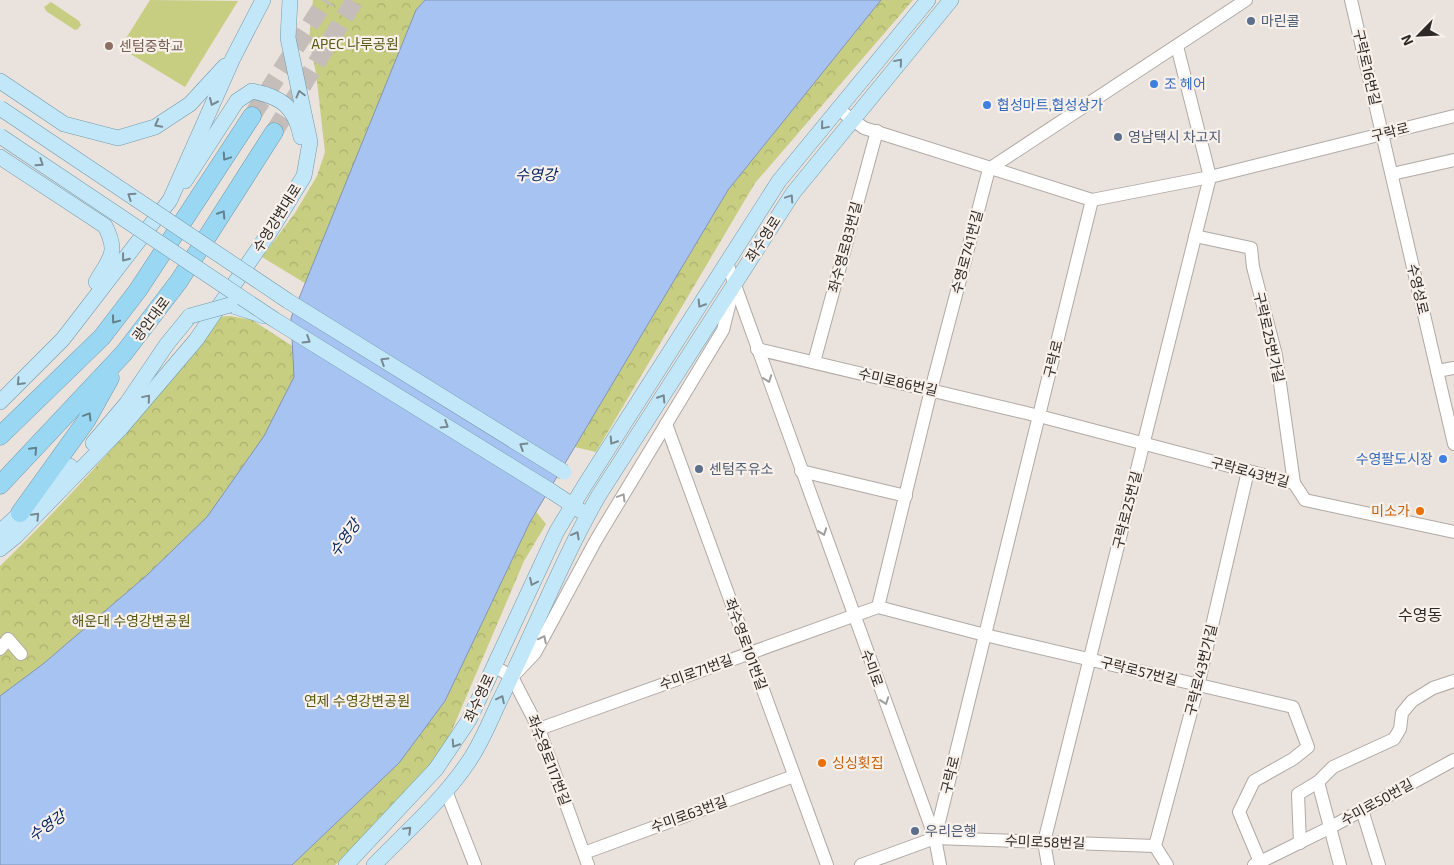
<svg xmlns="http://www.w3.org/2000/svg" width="1454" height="865" font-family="'Exo 2','Noto Sans KR',sans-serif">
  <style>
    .green { fill: #c7ce81 }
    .park { fill: url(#park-crowns) }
    .water { fill: #a7c3f2; stroke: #8295b5 }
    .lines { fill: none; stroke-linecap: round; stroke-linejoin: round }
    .highway-tunnel { stroke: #c4bdb9; stroke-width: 18; stroke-dasharray: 18 9; stroke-linecap: butt }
    .minor-casing { stroke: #b1a9a4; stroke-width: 14 }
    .major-casing { stroke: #739aac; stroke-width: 16 }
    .highway-casing { stroke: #739aac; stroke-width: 19 }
    .minor { stroke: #fff; stroke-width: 12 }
    .major { stroke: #c2e7f8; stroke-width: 15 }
    .highway { stroke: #99d7f3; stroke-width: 18 }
    .major-bridge-casing { stroke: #739aac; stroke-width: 16; stroke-linecap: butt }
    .major-bridge { stroke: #c2e7f8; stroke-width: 15 }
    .oneway { stroke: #778890 }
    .oneway2 { stroke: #62808d }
    .oneway3 { stroke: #a09f9e }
    .service-dot { fill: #5c6f8a; stroke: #f8f0ea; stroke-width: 2 }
    .education-dot { fill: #8d6e63; stroke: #f8f0ea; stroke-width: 2 }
    .shop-dot { fill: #3f7fe0; stroke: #f8f0ea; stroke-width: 2 }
    .food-dot { fill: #e8710a; stroke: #f8f0ea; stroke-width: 2 }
    .labels { text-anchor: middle; stroke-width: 4.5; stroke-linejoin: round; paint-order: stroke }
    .service-label { font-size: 14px; fill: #4e5e75; stroke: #f8f0ea; text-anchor: start }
    .park-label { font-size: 14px; fill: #565b13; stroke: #f8f0ea }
    .education-label { font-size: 14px; fill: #785e54; stroke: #f8f0ea; text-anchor: start }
    .street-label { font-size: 14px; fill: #2c2927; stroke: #f8f0ea }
    .shop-label { font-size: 14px; fill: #366cbe; stroke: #f8f0ea; text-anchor: start }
    .food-label { font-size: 14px; fill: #c56008; stroke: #f8f0ea; text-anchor: end }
    .water-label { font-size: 15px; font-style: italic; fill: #002465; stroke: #f8f0ea }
    .quarter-label { font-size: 16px; fill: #2c2927; stroke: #f8f0ea }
  </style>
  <defs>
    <pattern id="park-crowns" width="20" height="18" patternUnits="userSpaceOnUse" patternTransform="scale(1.25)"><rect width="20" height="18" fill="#c7ce81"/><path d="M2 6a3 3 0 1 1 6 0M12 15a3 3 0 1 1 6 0" fill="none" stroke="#abb16f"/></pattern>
  </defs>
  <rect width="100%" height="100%" fill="#eae2dd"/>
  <g class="green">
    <polygon points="150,0 238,1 185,87 124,50 123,43"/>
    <polygon points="51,2 79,21 81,25 78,29 75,30 46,11 44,7"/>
  </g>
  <g class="park">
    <polygon points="313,0 425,0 416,10 313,288 262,257 295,213 317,176 325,152 316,73 309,40"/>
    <polygon points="867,0 913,0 755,183 596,452 554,442 728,169"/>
    <path d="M230,316L252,320L521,493L546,524L524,561L444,749L355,848L335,865H0V566C79,489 152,407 217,317Z"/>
  </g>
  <polygon class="water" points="425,0 881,0 728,190 530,522 445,701 399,763 292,865 0,865 0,696 43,664 146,576 207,517 264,436 294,377 291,318 416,10"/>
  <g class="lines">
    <g class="highway-tunnel">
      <polyline points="252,116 326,0"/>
      <polyline points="274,132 355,0"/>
    </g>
    <defs>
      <g id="minor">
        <polyline points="1351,0 1454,444"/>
        <polyline points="838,109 864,128 1092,200 1210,177 1454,116"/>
        <polyline points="1392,174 1454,160"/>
        <polyline points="1195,236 1251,248 1253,267 1276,355 1294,483 1305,500 1454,532"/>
        <polyline points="727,263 935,838 940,865"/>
        <polyline points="757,349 1039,416 1294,483"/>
        <polyline points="814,362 877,131"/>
        <polyline points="1437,371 1454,368"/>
        <polyline points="666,424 827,865"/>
        <polyline points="801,471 906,496"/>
        <polyline points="878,607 985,635 1293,707 1308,747 1293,759 1254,781 1239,812 1260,862"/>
        <polyline points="0,649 8,639 21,654"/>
        <polyline points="494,666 512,677 539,729 588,865"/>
        <polyline points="514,675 535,653 596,540 723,330 733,290"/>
        <polyline points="539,729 878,607 931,390 989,169 1246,0"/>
        <polyline points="1318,782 1340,865"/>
        <polyline points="446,791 475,865"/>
        <polyline points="1362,810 1379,865"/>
        <polyline points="935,838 1092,200"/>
        <polyline points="1300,843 1298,794 1318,782 1333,767 1394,739 1400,729 1402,713 1412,701 1433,688 1454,681"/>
        <polyline points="584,853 794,776"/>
        <polyline points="861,865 935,838 1155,846"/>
        <polyline points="1048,865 1044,842 1210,177 1177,46"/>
        <polyline points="1167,865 1155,846 1198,686 1248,471"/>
        <polyline points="1254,865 1331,827 1454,760"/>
      </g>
      <g id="major">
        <polyline points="0,81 64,124 118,138 155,127 190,104 225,66"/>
        <path d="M0,157L105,226C119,253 110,258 96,282"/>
        <path d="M185,181L237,101L252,91C281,97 295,106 301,137"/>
        <polyline points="230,305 264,316"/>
        <polyline points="0,402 63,339 170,200 233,58 263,0"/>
        <polyline points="93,443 127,403 167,344 190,316"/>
        <polyline points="551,491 581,511"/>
        <polyline points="0,532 70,466"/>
        <polyline points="0,549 16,536 121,428 196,340 271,230 304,176 310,142 288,38 290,0"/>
        <polyline points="346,865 436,769 469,720 557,531 585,485 779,181 928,0"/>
        <path d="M374,865C406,832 443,800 469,761C482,742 490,721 500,700C534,632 561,561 599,495L793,193L951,0"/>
      </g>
      <g id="highway">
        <polyline points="0,436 102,337 138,290 252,116"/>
        <polyline points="0,485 124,353 179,281 274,132"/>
        <polyline points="20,513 86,421 110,378"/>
      </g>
    </defs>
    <use href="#minor" class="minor-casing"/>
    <use href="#major" class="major-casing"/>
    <use href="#highway" class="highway-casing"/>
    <use href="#minor" class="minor"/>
    <use href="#major" class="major"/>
    <use href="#highway" class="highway"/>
    <defs>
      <g id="major-bridge">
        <polyline points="0,108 288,301 564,472"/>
        <polyline points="0,136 275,320 551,491"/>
        <polyline points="190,316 230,305"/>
      </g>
    </defs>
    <use href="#major-bridge" class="major-bridge-casing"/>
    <use href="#major-bridge" class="major-bridge"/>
  </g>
  <defs><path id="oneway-chevron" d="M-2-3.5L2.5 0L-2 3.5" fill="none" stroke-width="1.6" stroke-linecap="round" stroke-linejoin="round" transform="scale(1.25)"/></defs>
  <g class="oneway">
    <use href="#oneway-chevron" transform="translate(899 62) rotate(-50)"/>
    <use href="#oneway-chevron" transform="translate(300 94) rotate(-105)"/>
    <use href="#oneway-chevron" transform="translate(213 102) rotate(114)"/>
    <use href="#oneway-chevron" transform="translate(158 124) rotate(152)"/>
    <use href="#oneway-chevron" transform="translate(824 126) rotate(130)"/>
    <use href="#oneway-chevron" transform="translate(40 163) rotate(34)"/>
    <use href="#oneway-chevron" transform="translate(131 196) rotate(-146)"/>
    <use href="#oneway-chevron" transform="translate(790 198) rotate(-56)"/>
    <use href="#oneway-chevron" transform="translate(125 258) rotate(128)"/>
    <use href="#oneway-chevron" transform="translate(701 304) rotate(122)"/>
    <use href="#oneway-chevron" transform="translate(307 340) rotate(32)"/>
    <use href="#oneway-chevron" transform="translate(384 361) rotate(-148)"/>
    <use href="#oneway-chevron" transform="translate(20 382) rotate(134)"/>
    <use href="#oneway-chevron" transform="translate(147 398) rotate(-50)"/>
    <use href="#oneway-chevron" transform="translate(662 398) rotate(-57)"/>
    <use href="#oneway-chevron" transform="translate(445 425) rotate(32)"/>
    <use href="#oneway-chevron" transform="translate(613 441) rotate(123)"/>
    <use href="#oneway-chevron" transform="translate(523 446) rotate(-148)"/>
    <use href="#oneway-chevron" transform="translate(36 516) rotate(-46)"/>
    <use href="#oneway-chevron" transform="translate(576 535) rotate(-61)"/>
    <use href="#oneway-chevron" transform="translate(533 582) rotate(115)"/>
    <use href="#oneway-chevron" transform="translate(501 699) rotate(-64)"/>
    <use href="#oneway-chevron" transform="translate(455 744) rotate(123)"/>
    <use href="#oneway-chevron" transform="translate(408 830) rotate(-45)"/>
  </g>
  <g class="oneway2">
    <use href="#oneway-chevron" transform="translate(226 157) rotate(124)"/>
    <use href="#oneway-chevron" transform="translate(222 214) rotate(-57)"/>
    <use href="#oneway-chevron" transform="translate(115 320) rotate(127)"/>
    <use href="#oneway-chevron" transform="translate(88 416) rotate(-59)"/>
    <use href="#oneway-chevron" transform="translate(34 450) rotate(-47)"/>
  </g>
  <g class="oneway3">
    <use href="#oneway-chevron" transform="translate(768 379) rotate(70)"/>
    <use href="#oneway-chevron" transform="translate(622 497) rotate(-59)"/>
    <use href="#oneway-chevron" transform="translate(823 532) rotate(70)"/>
    <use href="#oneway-chevron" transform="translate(543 639) rotate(-63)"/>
    <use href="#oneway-chevron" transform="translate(885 701) rotate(70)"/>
  </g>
  <g class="service-dot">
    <circle cx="1251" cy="21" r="5"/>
    <circle cx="1118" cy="137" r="5"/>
    <circle cx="699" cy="469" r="5"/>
    <circle cx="915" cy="831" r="5"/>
  </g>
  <circle class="education-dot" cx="109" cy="46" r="5"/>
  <g class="shop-dot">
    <circle cx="1154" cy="84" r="5"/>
    <circle cx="987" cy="105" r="5"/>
    <circle cx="1443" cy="459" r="5"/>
  </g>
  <g class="food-dot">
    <circle cx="1420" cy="511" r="5"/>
    <circle cx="822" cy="763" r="5"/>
  </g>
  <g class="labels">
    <g class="service-label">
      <text x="1261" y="26">마린콜</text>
      <text x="1128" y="142">영남택시 차고지</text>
      <text x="709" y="474">센텀주유소</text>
      <text x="925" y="836">우리은행</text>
    </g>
    <g class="park-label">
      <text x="355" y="49">APEC 나루공원</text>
      <text x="131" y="626">해운대 수영강변공원</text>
      <text x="357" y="706">연제 수영강변공원</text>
    </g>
    <g class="education-label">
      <text x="119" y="51">센텀중학교</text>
    </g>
    <g class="street-label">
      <text transform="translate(1367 67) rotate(77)" y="5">구락로16번길</text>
      <text transform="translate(1390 132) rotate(-14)" y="5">구락로</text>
      <text transform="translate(277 218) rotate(-58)" y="5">수영강변대로</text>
      <text transform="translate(763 239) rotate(-57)" y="5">좌수영로</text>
      <text transform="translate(845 247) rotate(-75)" y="5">좌수영로83번길</text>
      <text transform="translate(967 252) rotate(-75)" y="5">수영로741번길</text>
      <text transform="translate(1418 289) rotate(77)" y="5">수영성로</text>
      <text transform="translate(151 319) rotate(-53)" y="5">광안대로</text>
      <text transform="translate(1269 337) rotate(77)" y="5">구락로25번가길</text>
      <text transform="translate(1053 359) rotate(-76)" y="5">구락로</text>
      <text transform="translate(898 382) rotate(13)" y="5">수미로86번길</text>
      <text transform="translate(1250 472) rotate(15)" y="5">구락로43번길</text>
      <text transform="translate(1127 510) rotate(-76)" y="5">구락로25번길</text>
      <text transform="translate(746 644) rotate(70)" y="5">좌수영로101번길</text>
      <text transform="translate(872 668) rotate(70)" y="5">수미로</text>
      <text transform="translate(1201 670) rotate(-76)" y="5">구락로43번가길</text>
      <text transform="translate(1139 671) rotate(14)" y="5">구락로57번길</text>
      <text transform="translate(696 672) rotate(-20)" y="5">수미로71번길</text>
      <text transform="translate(479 698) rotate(-65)" y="5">좌수영로</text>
      <text transform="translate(549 760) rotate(69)" y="5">좌수영로117번길</text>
      <text transform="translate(950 775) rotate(-76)" y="5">구락로</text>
      <text transform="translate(1377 802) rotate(-29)" y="5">수미로50번길</text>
      <text transform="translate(689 814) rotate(-20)" y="5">수미로63번길</text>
      <text transform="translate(1045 842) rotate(2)" y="5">수미로58번길</text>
    </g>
    <g class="shop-label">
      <text x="1164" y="89">조 헤어</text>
      <text x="997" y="110">협성마트,협성상가</text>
      <text x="1433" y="464" text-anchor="end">수영팔도시장</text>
    </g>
    <g class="food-label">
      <text x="1410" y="516">미소가</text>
      <text x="832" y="768" text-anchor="start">싱싱횟집</text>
    </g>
    <g class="water-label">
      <text x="536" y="180">수영강</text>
      <text transform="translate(345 538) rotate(-54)" y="5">수영강</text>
      <text transform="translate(47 826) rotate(-35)" y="5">수영강</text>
    </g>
    <g class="quarter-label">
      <text x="1420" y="621">수영동</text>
    </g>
  </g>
  <g transform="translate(1419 35) rotate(246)" stroke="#f8f0ea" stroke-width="4" paint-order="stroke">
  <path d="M0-4L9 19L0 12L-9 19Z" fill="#2c2927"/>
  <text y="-8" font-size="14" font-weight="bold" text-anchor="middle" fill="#2c2927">N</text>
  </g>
</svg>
